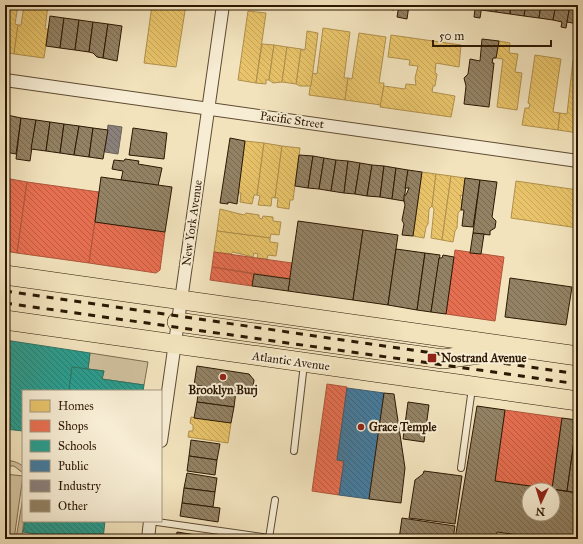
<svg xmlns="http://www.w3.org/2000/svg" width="583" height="544" font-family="'IM FELL Great Primer',serif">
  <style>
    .green { fill: #d0c09d; stroke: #7e6c50 }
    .homes { fill: url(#homes-back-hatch); stroke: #b0904b }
    .shops { fill: url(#shops-back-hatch); stroke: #af553a }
    .schools { fill: url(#schools-back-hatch); stroke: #2b7565 }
    .public { fill: url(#public-back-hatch); stroke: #3e5d6f }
    .industry { fill: url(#industry-back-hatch); stroke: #6e6258 }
    .building { fill: url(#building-back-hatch); stroke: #2c1803; fill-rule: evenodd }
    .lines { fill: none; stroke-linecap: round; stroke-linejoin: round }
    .service-casing { stroke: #5e4b32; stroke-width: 8 }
    .minor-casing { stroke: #5e4b32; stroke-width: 14 }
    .primary-casing { stroke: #2c1803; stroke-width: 20 }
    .service { stroke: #f7edd4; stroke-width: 6 }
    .minor { stroke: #f7edd4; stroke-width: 12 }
    .primary { stroke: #f2e3bd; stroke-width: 19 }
    .rail { stroke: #2c1803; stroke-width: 3; stroke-dasharray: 7 7; stroke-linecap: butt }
    .poi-dot { fill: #8f2418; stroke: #f7edd4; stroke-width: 1.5 }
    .labels { text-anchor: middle; stroke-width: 4; stroke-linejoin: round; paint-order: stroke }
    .street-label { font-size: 12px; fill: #2c1803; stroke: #f7edd4 }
    .poi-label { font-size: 12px; font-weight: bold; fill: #2c1803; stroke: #f7edd4; text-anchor: start }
  </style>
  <defs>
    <pattern id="homes-back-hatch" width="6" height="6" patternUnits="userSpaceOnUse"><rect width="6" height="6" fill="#e9c46a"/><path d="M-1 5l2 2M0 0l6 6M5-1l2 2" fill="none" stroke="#c8a85a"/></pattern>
    <pattern id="shops-back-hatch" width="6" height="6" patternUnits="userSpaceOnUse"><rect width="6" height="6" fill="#e76f51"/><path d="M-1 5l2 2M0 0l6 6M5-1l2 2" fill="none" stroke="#bb5a41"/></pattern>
    <pattern id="schools-back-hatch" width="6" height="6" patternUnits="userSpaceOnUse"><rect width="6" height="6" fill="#2a9d8f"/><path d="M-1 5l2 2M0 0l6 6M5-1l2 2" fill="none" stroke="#247f73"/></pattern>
    <pattern id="public-back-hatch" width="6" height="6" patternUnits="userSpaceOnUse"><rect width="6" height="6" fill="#457b9d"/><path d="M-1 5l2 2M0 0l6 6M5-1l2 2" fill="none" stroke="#3a647e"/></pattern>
    <pattern id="industry-back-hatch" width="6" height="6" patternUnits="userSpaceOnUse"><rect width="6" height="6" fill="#8a817c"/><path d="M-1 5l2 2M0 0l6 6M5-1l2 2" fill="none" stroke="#716963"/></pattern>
    <pattern id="building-back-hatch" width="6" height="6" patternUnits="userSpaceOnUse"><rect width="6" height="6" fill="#938264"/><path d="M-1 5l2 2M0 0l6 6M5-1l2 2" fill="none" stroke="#786950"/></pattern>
  </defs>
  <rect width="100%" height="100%" fill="#f2e3bd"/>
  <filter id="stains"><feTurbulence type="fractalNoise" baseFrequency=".005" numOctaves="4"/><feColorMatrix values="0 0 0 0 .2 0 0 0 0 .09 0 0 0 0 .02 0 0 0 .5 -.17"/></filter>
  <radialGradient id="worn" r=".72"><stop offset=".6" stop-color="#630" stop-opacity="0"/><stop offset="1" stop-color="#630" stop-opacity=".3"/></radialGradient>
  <g class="green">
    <polygon points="90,353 148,362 144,385 102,379 104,371 88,369"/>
    <path d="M5,461C12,460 17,462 23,466V473L14,466H5Z"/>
    <polygon points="5,474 23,476 14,539 5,538"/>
    <path d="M23,497C23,512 25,525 21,539H16Z"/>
  </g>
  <g class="homes">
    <polygon points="5,5 18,5 15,24 18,25 14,54 5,52"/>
    <polygon points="24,5 48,5 45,29 48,29 44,58 14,54 18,25 21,25"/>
    <polygon points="152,5 186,5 176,67 144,63"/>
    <polygon points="248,11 266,13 256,83 238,80"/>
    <polygon points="323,28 350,32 344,78 348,78 345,100 309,95 312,73 317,74"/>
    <polygon points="307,31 318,33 311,86 300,86 296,84 301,49 305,50"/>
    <polygon points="359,33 386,37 379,83 384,83 381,105 345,100 348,78 352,79"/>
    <polygon points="391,35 461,45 459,67 436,63 435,73 437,74 435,86 433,86 432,92 455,96 451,117 380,107 384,86 405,89 406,84 416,85 415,78 418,66 409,65 410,60 388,57"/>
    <polygon points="499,41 510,43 509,53 518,54 515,72 522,73 517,110 497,107 503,59 496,58"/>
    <polygon points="262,44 274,45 269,80 266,80 266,84 256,83"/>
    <polygon points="274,45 287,47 282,82 273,83 269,80"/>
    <polygon points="287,47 301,49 296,84 282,82"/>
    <polygon points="535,55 561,59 553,112 560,113 558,130 522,125 525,108 529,108 530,104 528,103"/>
    <polygon points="573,60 578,61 578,133 558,130 560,113 567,114"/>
    <polygon points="245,141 264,143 257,195 254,195 252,204 240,202 241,193 238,193"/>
    <polygon points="264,143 282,146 275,198 272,197 271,206 258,205 260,196 257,195"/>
    <polygon points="282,146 300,148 293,200 290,200 289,209 277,207 278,198 275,198"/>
    <polygon points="422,172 436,174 432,206 429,209 428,224 426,227 424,238 413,236"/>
    <polygon points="436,174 451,176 442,240 431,238 434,209 432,206"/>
    <polygon points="451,176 465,178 463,196 460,195 462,203 461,210 458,213 457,228 455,231 453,242 442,240"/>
    <polygon points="516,181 578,190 578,228 511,218"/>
    <polygon points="220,209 244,215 246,213 259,215 259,218 262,219 263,216 273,217 273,221 281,222 279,235 271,234 270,238 217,231"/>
    <polygon points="217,231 270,238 270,242 278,243 276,256 268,255 267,259 257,258 258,254 254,253 253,257 233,252 231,254 214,252"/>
    <polygon points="191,417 231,423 228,443 188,437 189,431 193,431 193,425 190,423"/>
  </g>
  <g class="shops">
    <polygon points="5,178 27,182 17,253 5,251"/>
    <polygon points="27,182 99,192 89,263 17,253"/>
    <polygon points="95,222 165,232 160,270 156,273 89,263"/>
    <polygon points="455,250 504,257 495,321 446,314"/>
    <polygon points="214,252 292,263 290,279 212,267"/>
    <polygon points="212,267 254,274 252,286 210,280"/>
    <polygon points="327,384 347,387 337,460 344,461 339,495 312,491"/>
    <polygon points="505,410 562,418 552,489 495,481"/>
  </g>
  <g class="schools">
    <polygon points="5,340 90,353 88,369 72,367 69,391 23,391 23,431 5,429 5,405 10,382 5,382"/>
    <polygon points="72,367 104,371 102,379 144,385 143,391 69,391"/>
    <polygon points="25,521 105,521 103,539 42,539 42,535 23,532"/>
  </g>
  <polygon class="public" points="347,388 384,393 369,499 339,495 344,461 337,460"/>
  <polygon class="industry" points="108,125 122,127 118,154 105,152"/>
  <g class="building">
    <polygon points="370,5 380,5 380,8 370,7"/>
    <polygon points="383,5 395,5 394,10 383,8"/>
    <polygon points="399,5 409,5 407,19 397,17"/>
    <polygon points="453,5 468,5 468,8"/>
    <polygon points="468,5 482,5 480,18 474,17 475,9 468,8"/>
    <polygon points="482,5 497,5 496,12 481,10"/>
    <polygon points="497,5 511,5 510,14 496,12"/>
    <polygon points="511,5 526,5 524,16 510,14"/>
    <polygon points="526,5 541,5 539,18 524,16"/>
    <polygon points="541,5 556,5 553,20 539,18"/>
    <polygon points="556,5 570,5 566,28 561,27 562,22 553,20"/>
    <polygon points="570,5 578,5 578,24 567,22"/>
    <polygon points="50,16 64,18 60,48 46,46"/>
    <polygon points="64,18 79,20 75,50 60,48"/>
    <polygon points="79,20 93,22 89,52 75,50"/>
    <polygon points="93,22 108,24 103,58 97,57 93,53 89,52"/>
    <polygon points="108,24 122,26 117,61 103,58"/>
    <polygon points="482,39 499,41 496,58 493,58 492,63 494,63 489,107 464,104 466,86 464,78 468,74 470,59 480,61"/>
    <polygon points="5,115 7,115 5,131"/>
    <polygon points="7,115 21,118 16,154 5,152"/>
    <polygon points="21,118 36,120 30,161 16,159"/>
    <polygon points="36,120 50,122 46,151 31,149"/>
    <polygon points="50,122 64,124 60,153 46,151"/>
    <polygon points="64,124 79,126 74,155 60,153"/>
    <polygon points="79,126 93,128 89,157 74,155"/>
    <polygon points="93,128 108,130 103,159 89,157"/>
    <polygon points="133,128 167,133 164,159 129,155"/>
    <polygon points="230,138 245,141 237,204 228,202 228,204 220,203"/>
    <polygon points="299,155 313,156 308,188 295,186"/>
    <polygon points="313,156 324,158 319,189 308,188"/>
    <polygon points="324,158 336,160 331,191 319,189"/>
    <polygon points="125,159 139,161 138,164 162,168 158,186 121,180 123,171 112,169 114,160 124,161"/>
    <polygon points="336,160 348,161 344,193 331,191"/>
    <polygon points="348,161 360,163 355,194 344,193"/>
    <polygon points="360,163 372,165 367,196 355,194"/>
    <polygon points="372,165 384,166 380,197 367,196"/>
    <polygon points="384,166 396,168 392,199 380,197"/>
    <polygon points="396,168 408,170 404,201 392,199"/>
    <polygon points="408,170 422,172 413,236 402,235 404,224 402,220 405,205 404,201 404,195 406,195 409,188 405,188"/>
    <polygon points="101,177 172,187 165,232 95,222"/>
    <polygon points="465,178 480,180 473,227 462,226 464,210 461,210"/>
    <polygon points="480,180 497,182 492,217 496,221 495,228 490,231 490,235 473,233"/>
    <polygon points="298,221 363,230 353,300 288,291"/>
    <polygon points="363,230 398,235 388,305 353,300"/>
    <polygon points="473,233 484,234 481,254 470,253"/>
    <polygon points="396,249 425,253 417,310 388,305"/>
    <polygon points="425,253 440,255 431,312 417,310"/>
    <polygon points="443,255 454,257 446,314 431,312 439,258 442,258"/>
    <polygon points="254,274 290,279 288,291 252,286"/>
    <polygon points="510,278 572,287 566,325 505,317"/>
    <polygon points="197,366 249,374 254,380 252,393 194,385"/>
    <polygon points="199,386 236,391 234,407 197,402"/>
    <polygon points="384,393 394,394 405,468 401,503 369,499"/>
    <polygon points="197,402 234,407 231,423 194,418"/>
    <polygon points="408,402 429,405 424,442 403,439"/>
    <path d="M477,406L505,410L495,481L578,493V539H547L497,532L496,539H455ZM529,490H553V514H529Z"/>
    <polygon points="562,418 577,420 567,491 552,489"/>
    <polygon points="577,420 578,420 578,493 567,491"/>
    <polygon points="191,440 220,444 217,460 189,456"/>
    <polygon points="189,456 217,460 215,475 187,471"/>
    <polygon points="424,471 462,476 455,524 409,518 415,480 423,474"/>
    <polygon points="187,473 217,478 215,492 184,488"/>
    <polygon points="184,488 215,492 213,507 182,503"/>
    <polygon points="182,503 220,508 218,522 180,516"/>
    <polygon points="402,518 455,526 453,539 399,539"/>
    <polygon points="177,532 209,537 208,539 176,539"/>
  </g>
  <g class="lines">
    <defs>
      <g id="service">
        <polyline points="294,451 304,364"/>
        <polyline points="461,468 472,388"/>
        <polyline points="150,521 269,538 275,500"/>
      </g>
      <g id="minor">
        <polyline points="5,80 578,161"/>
        <polyline points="161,441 223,5"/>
        <polyline points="148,539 150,521"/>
      </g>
      <g id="primary">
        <polyline points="5,275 578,356"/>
        <polyline points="5,320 578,401"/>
        <polyline points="177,322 443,359 501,351"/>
      </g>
    </defs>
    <use href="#service" class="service-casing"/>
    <use href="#minor" class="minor-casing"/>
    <use href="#primary" class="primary-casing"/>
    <use href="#service" class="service"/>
    <use href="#minor" class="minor"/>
    <use href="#primary" class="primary"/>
    <g class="rail">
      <polyline points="5,291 578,374"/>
      <polyline points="5,303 578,384"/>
    </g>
  </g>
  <g class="poi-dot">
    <rect x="427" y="353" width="10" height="10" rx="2"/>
    <circle cx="223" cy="377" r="4"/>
    <circle cx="361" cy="427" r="4"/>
  </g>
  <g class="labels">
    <g class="street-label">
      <text transform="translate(292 120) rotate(8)" y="4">Pacific Street</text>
      <text transform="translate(192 223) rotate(-82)" y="4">New York Avenue</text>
      <text transform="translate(291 361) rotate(8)" y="4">Atlantic Avenue</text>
    </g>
    <g class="poi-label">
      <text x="441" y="362">Nostrand Avenue</text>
      <text x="223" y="394" text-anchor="middle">Brooklyn Burj</text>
      <text x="369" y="431">Grace Temple</text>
    </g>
  </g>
  <rect width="583" height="544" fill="none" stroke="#f2e3bd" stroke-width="20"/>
  <rect x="6" y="6" width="571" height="532" fill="none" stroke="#2c1803" stroke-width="2"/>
  <rect x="10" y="10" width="563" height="524" fill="none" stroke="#2c1803"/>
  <rect x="22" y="390" width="140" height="132" fill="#f7edd4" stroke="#a69880"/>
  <rect x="30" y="400" width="20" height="12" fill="#e9c46a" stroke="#a69880"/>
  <text x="58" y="410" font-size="12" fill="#2c1803">Homes</text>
  <rect x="30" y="420" width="20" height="12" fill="#e76f51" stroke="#a69880"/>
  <text x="58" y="430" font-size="12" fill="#2c1803">Shops</text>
  <rect x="30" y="440" width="20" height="12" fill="#2a9d8f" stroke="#a69880"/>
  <text x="58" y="450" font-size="12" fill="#2c1803">Schools</text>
  <rect x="30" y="460" width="20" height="12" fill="#457b9d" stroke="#a69880"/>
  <text x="58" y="470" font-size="12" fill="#2c1803">Public</text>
  <rect x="30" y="480" width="20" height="12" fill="#8a817c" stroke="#a69880"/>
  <text x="58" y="490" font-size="12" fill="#2c1803">Industry</text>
  <rect x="30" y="500" width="20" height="12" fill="#938264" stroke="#a69880"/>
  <text x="58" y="510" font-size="12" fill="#2c1803">Other</text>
  <g transform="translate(541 502) rotate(184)"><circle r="19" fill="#f7edd4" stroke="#a69880"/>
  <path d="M0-3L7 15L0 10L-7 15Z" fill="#8f2418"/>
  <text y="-6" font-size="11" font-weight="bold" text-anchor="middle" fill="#2c1803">N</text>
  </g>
  <path d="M433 40v6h118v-6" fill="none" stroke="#2c1803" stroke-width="2"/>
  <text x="439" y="40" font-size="12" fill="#2c1803" stroke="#f7edd4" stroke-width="3" paint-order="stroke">50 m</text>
  <rect width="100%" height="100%" filter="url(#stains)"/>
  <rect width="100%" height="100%" fill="url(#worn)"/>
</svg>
